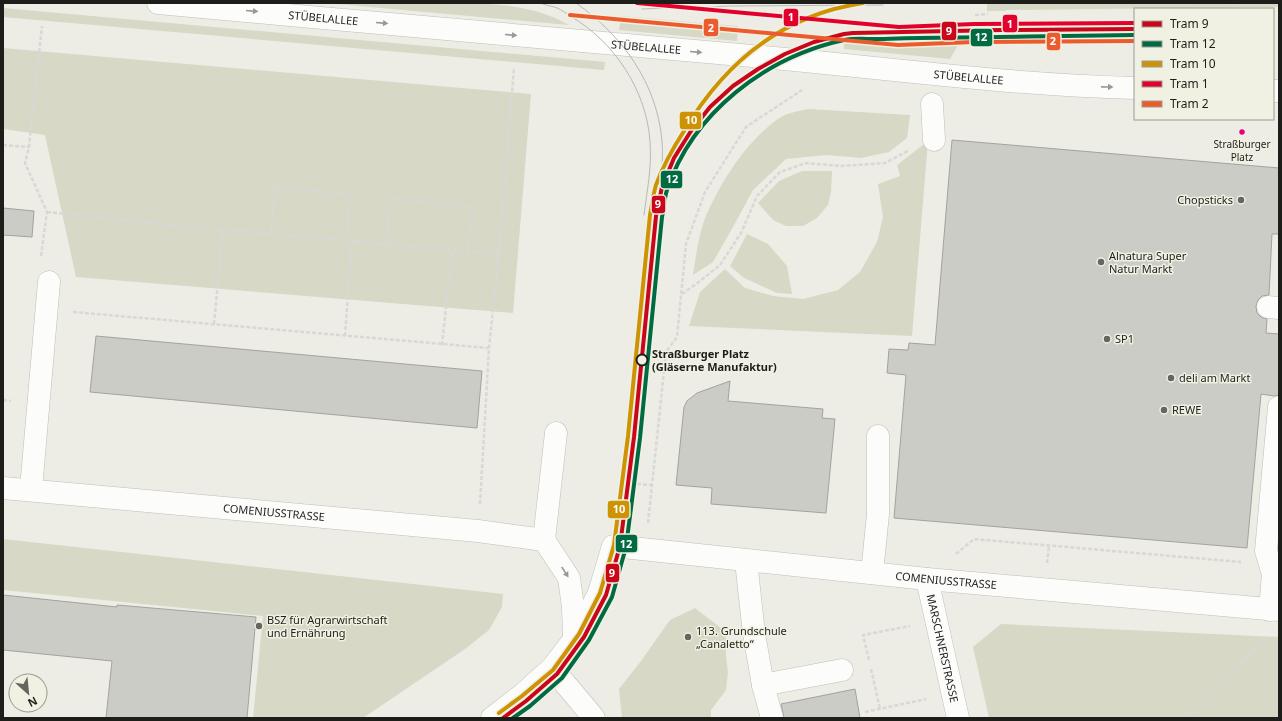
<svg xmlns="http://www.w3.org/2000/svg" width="1282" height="721" font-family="'Noto Sans',sans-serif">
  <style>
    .green { fill: #d8d8c6 }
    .building { fill: #cbccc6; stroke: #a3a39e }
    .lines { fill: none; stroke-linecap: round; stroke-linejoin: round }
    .minor-casing { stroke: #bebeb9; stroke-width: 23 }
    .major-casing { stroke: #bebeb9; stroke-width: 23 }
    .path { stroke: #d8d8d6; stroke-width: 2.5; stroke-dasharray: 4 2; stroke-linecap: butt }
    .minor { stroke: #fcfcfb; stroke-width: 22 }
    .major { stroke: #fcfcfb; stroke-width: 22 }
    .tram { stroke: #b8b8b7; stroke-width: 1 }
    .tram-1-casing { stroke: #f0f0e3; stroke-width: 7 }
    .tram-2-casing { stroke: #f0f0e3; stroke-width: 7 }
    .tram-3-casing { stroke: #f0f0e3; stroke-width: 7 }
    .tram-4-casing { stroke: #f0f0e3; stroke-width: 7 }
    .tram-5-casing { stroke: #f0f0e3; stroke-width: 7 }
    .tram-1 { stroke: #c9061a; stroke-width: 4 }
    .tram-2 { stroke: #006b42; stroke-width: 4 }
    .tram-3 { stroke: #cd9305; stroke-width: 4 }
    .tram-4 { stroke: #e4002c; stroke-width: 4 }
    .tram-5 { stroke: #eb5b2d; stroke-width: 4 }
    .oneway { fill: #989895 }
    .bus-dot { fill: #e5007d; stroke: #f0f0e3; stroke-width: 1.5 }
    .poi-dot { fill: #666661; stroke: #f0f0e3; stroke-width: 1.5 }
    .stop-dot { fill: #f0f0e3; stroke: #1d1e19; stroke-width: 2 }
    .labels { text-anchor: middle; stroke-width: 3; stroke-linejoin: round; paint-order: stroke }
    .bus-label { font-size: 10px; fill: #1d1e19; stroke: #f0f0e3 }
    .street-label { font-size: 11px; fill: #1d1e19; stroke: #f0f0e3 }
    .poi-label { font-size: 11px; fill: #1d1e19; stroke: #f0f0e3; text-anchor: start }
    .stop-label { font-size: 11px; font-weight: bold; fill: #1d1e19; stroke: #f0f0e3; text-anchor: start }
    .line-badge { stroke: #f0f0e3; stroke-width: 1.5 }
    .badge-label { font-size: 11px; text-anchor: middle; font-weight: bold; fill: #fff }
  </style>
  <rect width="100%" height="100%" fill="#edede6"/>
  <g class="green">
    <path d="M326,3C359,3 392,3 425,3C472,3 526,0 569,25Z"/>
    <polygon points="987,3 1279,3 1279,7 1006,10 1006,11 987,11"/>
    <polygon points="3,8 605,62 604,70 3,17"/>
    <polygon points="621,16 738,26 737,41 619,30"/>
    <polygon points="867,39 961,40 950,59 844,49 844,41"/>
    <polygon points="3,48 531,94 513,313 76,277 45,135 3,129"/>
    <path d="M808,109L910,115L907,138L889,152L861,158L826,155L786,159L753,190L733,227L713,262L693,275C696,257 698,238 704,221C719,184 747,139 781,117C788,113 799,111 808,109Z"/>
    <polygon points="928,141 912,336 689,326 700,292 725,269 745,288 773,296 803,299 838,290 860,272 877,242 883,217 878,184 900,176 897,165"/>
    <polygon points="802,171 832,171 831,192 828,205 817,218 803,226 786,226 773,220 758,203 779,181"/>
    <polygon points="747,234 768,244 787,266 792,294 777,293 744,278 730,266"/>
    <polygon points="3,539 503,594 502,607 489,630 465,649 363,718 253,718 263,616 3,590"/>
    <polygon points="695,608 726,632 726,656 728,672 726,690 711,710 711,718 622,718 619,689 641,661 670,620"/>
    <polygon points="1001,624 1279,637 1279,718 989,718 973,647"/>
  </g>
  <g class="building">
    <polygon points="952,140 1279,168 1279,234 1272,234 1269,295 1262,296 1258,300 1256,306 1257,313 1261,317 1267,319 1266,333 1279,334 1279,395 1274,396 1261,394 1247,548 894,518 906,375 887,373 889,349 908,350 909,343 935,345"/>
    <polygon points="3,208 34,211 32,237 3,235"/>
    <polygon points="96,336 482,371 477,428 90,392"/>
    <polygon points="730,381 728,401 823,409 822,418 835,419 826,513 711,504 712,488 676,485 684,407 687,401 697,393"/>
    <polygon points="3,595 117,607 117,605 256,617 247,718 106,718 112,661 3,650"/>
    <polygon points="855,689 860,718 784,718 781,704"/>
  </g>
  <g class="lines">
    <defs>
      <g id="minor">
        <polyline points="932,104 934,140"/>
        <polyline points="1268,307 1279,308"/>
        <path id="s1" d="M3,488L478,531L544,540"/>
        <polyline points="31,489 49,282"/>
        <polyline points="544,540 556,433"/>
        <polyline points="544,540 569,578 573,607 574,639"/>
        <polyline points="746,561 754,634 763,685 772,718"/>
        <polyline points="872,573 878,514 878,436"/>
        <path id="s2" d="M927,579L958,718"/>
        <polyline points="1270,610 1273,574 1266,551 1279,407"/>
        <polyline points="552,668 594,718"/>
        <polyline points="763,685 842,670"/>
        <path id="s3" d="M492,718L522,695L552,668L579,633L599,593L613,546L927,579L1279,610"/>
      </g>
      <g id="major">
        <path id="s4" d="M158,3C356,21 554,40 752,56C879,67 1007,85 1135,88"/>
        <polyline points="1273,91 1279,91"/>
      </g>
    </defs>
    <use href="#minor" class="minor-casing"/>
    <use href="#major" class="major-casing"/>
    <g class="path">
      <polyline points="975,15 988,14"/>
      <polyline points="974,40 988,40"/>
      <polyline points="3,145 29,147"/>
      <polyline points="47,212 192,227 499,254"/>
      <polyline points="271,234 275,187 350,195 346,241"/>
      <polyline points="386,244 390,198 472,208 468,252"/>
      <polyline points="41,256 47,212 25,163 29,147 42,26"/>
      <polyline points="682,294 700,281 720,265 741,233 757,196 780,172 806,163 841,166 885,163 906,152 909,149"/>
      <polyline points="73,312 489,348"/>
      <polyline points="214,324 223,229"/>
      <polyline points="345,336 352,241"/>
      <polyline points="442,345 452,251"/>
      <polyline points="650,351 666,352"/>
      <polyline points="3,400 11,401"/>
      <polyline points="637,484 651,485"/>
      <polyline points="480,504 489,348 499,254 514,67"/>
      <polyline points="648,523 666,352 677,337 686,244 705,192 746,127 802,90"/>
      <polyline points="956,554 974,539 1241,562"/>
      <polyline points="1047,563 1049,546"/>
      <polyline points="869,660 863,635 910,626"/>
      <polyline points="871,669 880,709"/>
      <polyline points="865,712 926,699"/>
      <polyline points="1185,718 1205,703 1266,637"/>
    </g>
    <use href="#minor" class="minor"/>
    <use href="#major" class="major"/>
    <g class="tram">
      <path d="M540,3C545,5 552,6 557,8C562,10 566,13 570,16C614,41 647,91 650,142C652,167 647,191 644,215"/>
      <path d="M576,3C622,35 657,83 662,141C664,166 659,191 656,216"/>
      <polyline points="642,9 732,6 883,5"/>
    </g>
    <defs>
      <polyline id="tram-1" points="503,718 526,701 557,674 584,637 606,595 620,546 634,437 656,216 662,187 674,158 691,131 710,107 733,86 758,69 785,54 814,42 844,34 853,33 1001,30 1135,29"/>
      <path id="tram-2" d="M513,718L530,706L562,678L589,640L612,597L626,547L640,438L662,217C664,208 664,199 667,190C693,112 766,57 844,40C854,38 864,39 874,39C890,39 905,38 920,38C992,37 1063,36 1135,35"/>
      <path id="tram-3" d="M499,713L522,696L553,670L579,634L600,593L614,545L628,436L650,215C652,205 653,195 656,185C663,166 673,148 684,131C725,62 783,15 863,3"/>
      <polyline id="tram-4" points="637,3 899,27 974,24 1135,23"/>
      <polyline id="tram-5" points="570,15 898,45 974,42 1135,41"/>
    </defs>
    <use href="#tram-1" class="tram-1-casing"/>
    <use href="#tram-2" class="tram-2-casing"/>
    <use href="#tram-3" class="tram-3-casing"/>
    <use href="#tram-4" class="tram-4-casing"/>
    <use href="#tram-5" class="tram-5-casing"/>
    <use href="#tram-1" class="tram-1"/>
    <use href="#tram-2" class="tram-2"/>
    <use href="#tram-3" class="tram-3"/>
    <use href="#tram-4" class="tram-4"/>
    <use href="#tram-5" class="tram-5"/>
  </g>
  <defs><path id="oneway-solid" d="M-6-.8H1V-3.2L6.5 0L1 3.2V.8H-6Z"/></defs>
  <g class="oneway">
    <use href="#oneway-solid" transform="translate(252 11) rotate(5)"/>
    <use href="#oneway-solid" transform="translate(382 23) rotate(5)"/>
    <use href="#oneway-solid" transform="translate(511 35) rotate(5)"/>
    <use href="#oneway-solid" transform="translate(696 52) rotate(5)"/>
    <use href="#oneway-solid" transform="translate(1107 87) rotate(1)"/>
    <use href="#oneway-solid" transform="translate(565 572) rotate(57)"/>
  </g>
  <circle class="bus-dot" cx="1242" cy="132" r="3.5"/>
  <g class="poi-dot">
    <circle cx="1241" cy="200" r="4"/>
    <circle cx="1101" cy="262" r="4"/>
    <circle cx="1107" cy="339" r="4"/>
    <circle cx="1171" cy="378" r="4"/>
    <circle cx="1164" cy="410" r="4"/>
    <circle cx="259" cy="626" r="4"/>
    <circle cx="688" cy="637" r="4"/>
  </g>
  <circle class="stop-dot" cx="642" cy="360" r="5.5"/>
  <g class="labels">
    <g class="bus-label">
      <text x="1242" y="148">Straßburger<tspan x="1242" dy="13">Platz</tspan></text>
    </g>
    <g class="street-label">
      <text dy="4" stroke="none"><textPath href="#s4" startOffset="166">STÜBELALLEE</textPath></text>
      <text dy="4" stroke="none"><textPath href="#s4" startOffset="490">STÜBELALLEE</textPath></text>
      <text dy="4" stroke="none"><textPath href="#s4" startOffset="814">STÜBELALLEE</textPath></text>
      <text dy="4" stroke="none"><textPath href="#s1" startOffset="272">COMENIUSSTRASSE</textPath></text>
      <text dy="4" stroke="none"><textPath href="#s3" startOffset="551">COMENIUSSTRASSE</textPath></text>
      <text dy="4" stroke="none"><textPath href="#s2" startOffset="71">MARSCHNERSTRASSE</textPath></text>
    </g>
    <g class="poi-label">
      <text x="1233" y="204" text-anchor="end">Chopsticks</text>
      <text x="1109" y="260">Alnatura Super<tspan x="1109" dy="13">Natur Markt</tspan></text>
      <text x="1115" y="343">SP1</text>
      <text x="1179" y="382">deli am Markt</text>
      <text x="1172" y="414">REWE</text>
      <text x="267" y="624">BSZ für Agrarwirtschaft<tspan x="267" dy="13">und Ernährung</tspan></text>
      <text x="696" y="635">113. Grundschule<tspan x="696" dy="13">„Canaletto“</tspan></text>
    </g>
    <g class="stop-label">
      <text x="652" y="358">Straßburger Platz<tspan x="652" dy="13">(Gläserne Manufaktur)</tspan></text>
    </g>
  </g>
  <g class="line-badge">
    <rect x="783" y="8" width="16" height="19" rx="4" fill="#e4002c"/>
    <rect x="1002" y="14" width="16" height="19" rx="4" fill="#e4002c"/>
    <rect x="703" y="18" width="16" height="19" rx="4" fill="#eb5b2d"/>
    <rect x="941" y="21" width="16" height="20" rx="4" fill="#c9061a"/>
    <rect x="970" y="28" width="23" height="19" rx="4" fill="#006b42"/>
    <rect x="1046" y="32" width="15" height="19" rx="4" fill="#eb5b2d"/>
    <rect x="679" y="111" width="23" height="19" rx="4" fill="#cd9305"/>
    <rect x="660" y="170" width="23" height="19" rx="4" fill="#006b42"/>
    <rect x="651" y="195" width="15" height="19" rx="4" fill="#c9061a"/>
    <rect x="607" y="500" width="23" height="19" rx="4" fill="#cd9305"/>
    <rect x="615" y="534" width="23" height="19" rx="4" fill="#006b42"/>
    <rect x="605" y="563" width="15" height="20" rx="4" fill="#c9061a"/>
  </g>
  <g class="badge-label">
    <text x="791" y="21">1</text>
    <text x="1010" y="28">1</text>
    <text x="711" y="32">2</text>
    <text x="949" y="35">9</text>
    <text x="981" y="41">12</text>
    <text x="1053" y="45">2</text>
    <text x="691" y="124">10</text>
    <text x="672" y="183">12</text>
    <text x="658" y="208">9</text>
    <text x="619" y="513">10</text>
    <text x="626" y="548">12</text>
    <text x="612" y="577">9</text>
  </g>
  <rect width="1282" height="721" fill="none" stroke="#1d1e19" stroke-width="8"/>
  <rect x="1134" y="8" width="140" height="112" fill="#f0f0e3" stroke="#9c9c92"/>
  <rect x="1142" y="21" width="20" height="6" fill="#c9061a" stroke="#9c9c92"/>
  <text x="1170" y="28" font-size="12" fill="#1d1e19">Tram 9</text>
  <rect x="1142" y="41" width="20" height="6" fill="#006b42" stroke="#9c9c92"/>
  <text x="1170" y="48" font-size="12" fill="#1d1e19">Tram 12</text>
  <rect x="1142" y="61" width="20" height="6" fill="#cd9305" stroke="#9c9c92"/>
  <text x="1170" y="68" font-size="12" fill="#1d1e19">Tram 10</text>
  <rect x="1142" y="81" width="20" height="6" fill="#e4002c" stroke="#9c9c92"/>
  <text x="1170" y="88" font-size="12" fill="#1d1e19">Tram 1</text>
  <rect x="1142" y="101" width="20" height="6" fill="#eb5b2d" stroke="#9c9c92"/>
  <text x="1170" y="108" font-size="12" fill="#1d1e19">Tram 2</text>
  <g transform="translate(28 693) rotate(153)"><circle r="19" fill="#f0f0e3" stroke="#9c9c92"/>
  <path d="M0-3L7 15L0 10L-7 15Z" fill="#666661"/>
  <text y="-6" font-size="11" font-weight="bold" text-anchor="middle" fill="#1d1e19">N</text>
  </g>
</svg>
